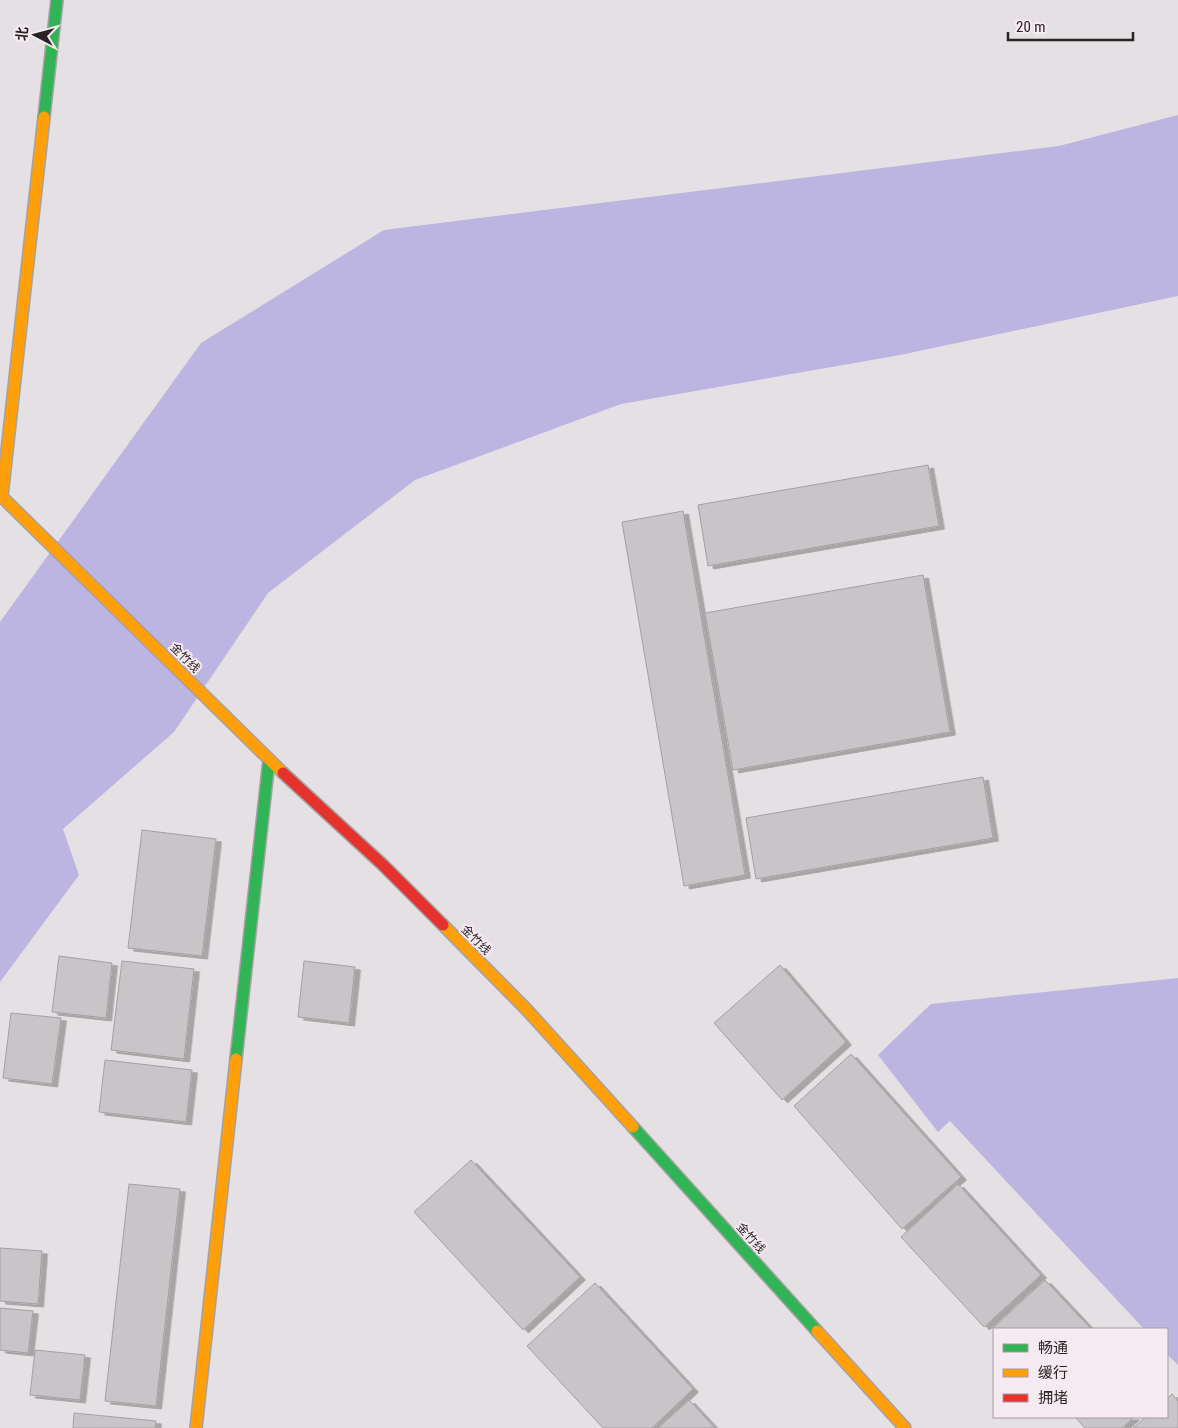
<svg xmlns="http://www.w3.org/2000/svg" width="1178" height="1428" font-family="'Roboto Condensed','Noto Sans SC',sans-serif">
  <style>
    .water { fill: #bcb5e1 }
    .building { fill: #c8c5c9; stroke: #a39fa3; filter: url(#shadow) }
    .lines { fill: none; stroke-linecap: round; stroke-linejoin: round }
    .fast-casing { stroke: #a5a1a3; stroke-width: 14 }
    .slow-casing { stroke: #a5a1a3; stroke-width: 14 }
    .jam-casing { stroke: #a5a1a3; stroke-width: 14 }
    .fast { stroke: #30b455; stroke-width: 11 }
    .slow { stroke: #ff9f0a; stroke-width: 11 }
    .jam { stroke: #e5322d; stroke-width: 11 }
    .labels { text-anchor: middle; stroke-width: 4; stroke-linejoin: round; paint-order: stroke }
    .street-label { font-size: 12px; fill: #282426; stroke: #f6eaf1 }
  </style>
  <defs>
    <filter id="shadow"><feDropShadow dx="5.5" dy="3" stdDeviation="0" flood-color="#0004"/></filter>
  </defs>
  <rect width="100%" height="100%" fill="#e5e0e3"/>
  <g class="water">
    <polygon points="1178,115 1178,296 900,355 621,404 415,480 268,593 174,732 63,829 79,875 0,982 0,622 201,343 384,230 1059,146"/>
    <polygon points="1178,978 1178,1365 1167,1354 1167,1329 1144,1329 950,1121 938,1132 878,1055 931,1004"/>
  </g>
  <g class="building">
    <polygon points="928,465 939,526 708,566 698,505"/>
    <polygon points="683,511 745,875 684,886 622,522"/>
    <polygon points="923,575 950,732 733,770 705,613"/>
    <polygon points="983,777 993,838 756,879 746,818"/>
    <polygon points="142,830 216,839 202,956 128,948"/>
    <polygon points="59,956 112,963 106,1018 52,1012"/>
    <polygon points="122,961 194,969 184,1059 111,1050"/>
    <polygon points="304,961 355,967 349,1023 298,1017"/>
    <polygon points="780,965 846,1042 782,1100 714,1023"/>
    <polygon points="11,1013 61,1018 52,1084 3,1078"/>
    <polygon points="851,1054 961,1177 902,1229 794,1106"/>
    <polygon points="105,1060 192,1070 186,1122 99,1112"/>
    <polygon points="471,1160 580,1277 523,1330 414,1212"/>
    <polygon points="129,1184 180,1189 156,1406 105,1401"/>
    <polygon points="958,1184 1041,1275 984,1327 901,1237"/>
    <polygon points="0,1248 42,1251 38,1304 0,1301"/>
    <polygon points="1045,1280 1091,1329 994,1329 993,1328"/>
    <polygon points="595,1283 693,1389 652,1428 603,1428 527,1346"/>
    <polygon points="0,1308 33,1311 28,1353 0,1350"/>
    <polygon points="35,1350 85,1355 80,1400 30,1395"/>
    <polygon points="1172,1394 1178,1401 1178,1428 1133,1428 1146,1417 1167,1417 1167,1399"/>
    <polygon points="689,1400 715,1428 658,1428"/>
    <polygon points="74,1413 156,1421 155,1428 73,1428"/>
    <polygon points="1075,1417 1134,1417 1122,1428 1085,1428"/>
  </g>
  <g class="lines">
    <defs>
      <g id="fast">
        <polyline points="44,117 57,0"/>
        <polyline points="236,1059 269,760"/>
        <polyline points="633,1127 817,1331"/>
      </g>
      <g id="slow">
        <polyline points="0,495 283,773"/>
        <polyline points="2,496 44,117"/>
        <polyline points="443,925 527,1010 633,1127"/>
        <polyline points="817,1331 905,1428"/>
        <polyline points="196,1428 236,1059"/>
      </g>
      <polyline id="jam" points="283,773 383,865 443,925"/>
    </defs>
    <use href="#fast" class="fast-casing"/>
    <use href="#slow" class="slow-casing"/>
    <use href="#jam" class="jam-casing"/>
    <use href="#fast" class="fast"/>
    <use href="#slow" class="slow"/>
    <use href="#jam" class="jam"/>
  </g>
  <g class="labels">
    <g class="street-label">
      <text transform="translate(185 658) rotate(45)" y="4">金竹线</text>
      <text transform="translate(476 940) rotate(45)" y="4">金竹线</text>
      <text transform="translate(751 1238) rotate(48)" y="4">金竹线</text>
    </g>
  </g>
  <rect x="993" y="1328" width="175" height="90" fill="#f6eaf1" stroke="#a49ba0"/>
  <rect x="1003" y="1344" width="25" height="8" fill="#30b455" stroke="#a49ba0"/>
  <text x="1038" y="1353" font-size="15" fill="#282426">畅通</text>
  <rect x="1003" y="1369" width="25" height="8" fill="#ff9f0a" stroke="#a49ba0"/>
  <text x="1038" y="1378" font-size="15" fill="#282426">缓行</text>
  <rect x="1003" y="1394" width="25" height="8" fill="#e5322d" stroke="#a49ba0"/>
  <text x="1038" y="1403" font-size="15" fill="#282426">拥堵</text>
  <g transform="translate(35 35) rotate(276)" stroke="#f6eaf1" stroke-width="4" paint-order="stroke">
  <path d="M0-4L9 19L0 12L-9 19Z" fill="#282426"/>
  <text y="-8" font-size="14" font-weight="bold" text-anchor="middle" fill="#282426">北</text>
  </g>
  <path d="M1008 32v8h125v-8" fill="none" stroke="#282426" stroke-width="2.5"/>
  <text x="1016" y="32" font-size="15" fill="#282426" stroke="#f6eaf1" stroke-width="4" paint-order="stroke">20 m</text>
</svg>
